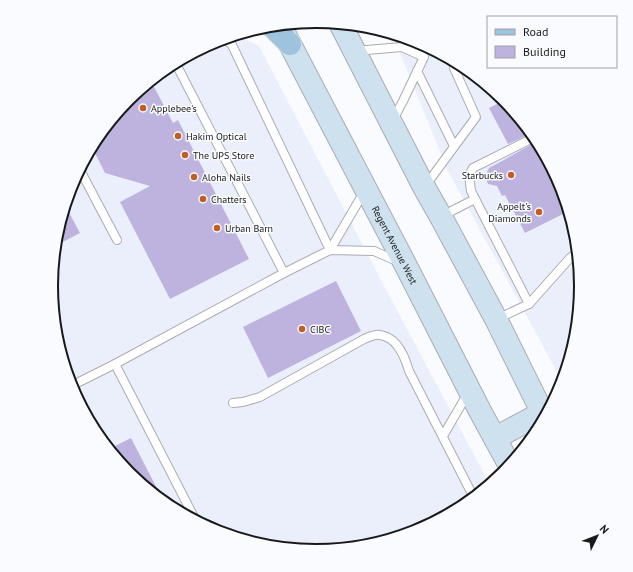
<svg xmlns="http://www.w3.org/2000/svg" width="633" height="572" font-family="'PT Sans',sans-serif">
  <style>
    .built { fill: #eaeffb }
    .building { fill: #beb3df }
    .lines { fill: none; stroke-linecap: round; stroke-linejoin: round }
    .lane-casing { stroke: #aaacb1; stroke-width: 10 }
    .secondary-casing { stroke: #aaacb1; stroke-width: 24 }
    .primary-casing { stroke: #d5d6d6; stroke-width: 24 }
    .lane { stroke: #fff; stroke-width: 8 }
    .secondary { stroke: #cee1ef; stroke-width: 22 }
    .primary { stroke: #9dc3df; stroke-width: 22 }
    .poi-dot { fill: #c15e25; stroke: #fafbfe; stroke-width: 1.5 }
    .labels { text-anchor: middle; stroke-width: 3; stroke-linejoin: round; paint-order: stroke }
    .poi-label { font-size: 10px; fill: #18191b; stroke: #fafbfe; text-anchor: start }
    .street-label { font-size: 10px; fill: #18191b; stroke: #fafbfe }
    .rim { fill: none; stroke: #18191b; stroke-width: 2 }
  </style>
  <rect width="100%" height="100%" fill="#fafbfe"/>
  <g class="built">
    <polygon points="392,33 418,41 464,66 504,99 537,139 561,185 576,235 581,286 576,338 563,383 447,169"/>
    <polygon points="236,35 259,46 382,282 490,485 464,506 418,531 368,546 316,551 265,546 215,531 169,506 129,473 96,433 72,387 57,337 52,286 57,234 72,184 96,139 129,98 169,66 215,41"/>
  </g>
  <g class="building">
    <polygon points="151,81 173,123 178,120 249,259 170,299 120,202 150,186 105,173 92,147 96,139 129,98"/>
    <polygon points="505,100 532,133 508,144 489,108"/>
    <polygon points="538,141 561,185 569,211 525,233 505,195 502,196 497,186 488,184 485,176 489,168"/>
    <polygon points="65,205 80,233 55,246 57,234"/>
    <polygon points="336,281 361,331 268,378 243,327"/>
    <polygon points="131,438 164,502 129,473 109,449"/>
  </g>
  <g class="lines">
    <defs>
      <g id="lane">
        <polyline points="224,38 232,45 330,250"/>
        <polyline points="355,51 402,47 424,57 403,101 393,120"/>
        <polyline points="175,62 284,273"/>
        <polyline points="417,71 454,146"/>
        <polyline points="80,170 117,240"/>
        <polyline points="426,185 476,117 454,68"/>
        <polyline points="442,216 475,199"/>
        <polyline points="330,250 364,192"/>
        <polyline points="529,304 471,191 469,175 473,168 535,137"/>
        <polyline points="497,319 529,304 570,258 578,252"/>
        <polyline points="115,364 196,521"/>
        <polyline points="71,386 115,364 284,273 330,250 374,251 399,262"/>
        <path d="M233,403L243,402L260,397L364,339C369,337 375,334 380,335C397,337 405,357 409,371L474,498"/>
        <polyline points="443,436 468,393"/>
      </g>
      <g id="secondary">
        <polyline points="340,23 424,187 441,217 496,319 545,418"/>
        <path id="s1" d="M281,27L405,264L480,411L510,466"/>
        <polyline points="495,438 542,413"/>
      </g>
      <polyline id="primary" points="271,25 290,44"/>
    </defs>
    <use href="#lane" class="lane-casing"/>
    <use href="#secondary" class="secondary-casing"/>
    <use href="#primary" class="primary-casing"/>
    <use href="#lane" class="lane"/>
    <use href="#secondary" class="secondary"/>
    <use href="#primary" class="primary"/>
  </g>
  <g class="poi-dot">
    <circle cx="143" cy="108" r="4"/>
    <circle cx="178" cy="136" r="4"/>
    <circle cx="185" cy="155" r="4"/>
    <circle cx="511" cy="175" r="4"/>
    <circle cx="194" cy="177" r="4"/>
    <circle cx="203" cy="199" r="4"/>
    <circle cx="539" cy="212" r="4"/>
    <circle cx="217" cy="228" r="4"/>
    <circle cx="302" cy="329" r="4"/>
  </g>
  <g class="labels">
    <g class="poi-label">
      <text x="151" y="112">Applebee's</text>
      <text x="186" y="140">Hakim Optical</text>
      <text x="193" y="159">The UPS Store</text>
      <text x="503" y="179" text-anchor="end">Starbucks</text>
      <text x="202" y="181">Aloha Nails</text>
      <text x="211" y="203">Chatters</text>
      <text x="531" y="210" text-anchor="end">Appelt's<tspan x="531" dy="12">Diamonds</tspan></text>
      <text x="225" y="232">Urban Barn</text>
      <text x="310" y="333">CIBC</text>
    </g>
    <g class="street-label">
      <text dy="4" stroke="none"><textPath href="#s1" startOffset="246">Regent Avenue West</textPath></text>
    </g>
  </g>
  <path d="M0 0H633V572H0ZM58 286a258 258 0 1 1 516 0a258 258 0 1 1-516 0Z" fill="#fafbfe" fill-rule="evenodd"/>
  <path class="rim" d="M58 286a258 258 0 1 1 516 0a258 258 0 1 1-516 0Z"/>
  <rect x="487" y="16" width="130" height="52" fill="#fafbfe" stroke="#a0a1a3"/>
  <rect x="495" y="29" width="20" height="6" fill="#9dc3df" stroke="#a0a1a3"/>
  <text x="523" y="36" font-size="12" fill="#18191b">Road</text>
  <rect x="495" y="46" width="20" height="12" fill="#beb3df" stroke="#a0a1a3"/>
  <text x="523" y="56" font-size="12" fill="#18191b">Building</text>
  <g transform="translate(597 536) rotate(47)" stroke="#fafbfe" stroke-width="3" paint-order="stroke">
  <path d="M0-3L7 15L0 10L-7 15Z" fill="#18191b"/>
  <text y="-6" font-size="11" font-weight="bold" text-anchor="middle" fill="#18191b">N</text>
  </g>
</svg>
